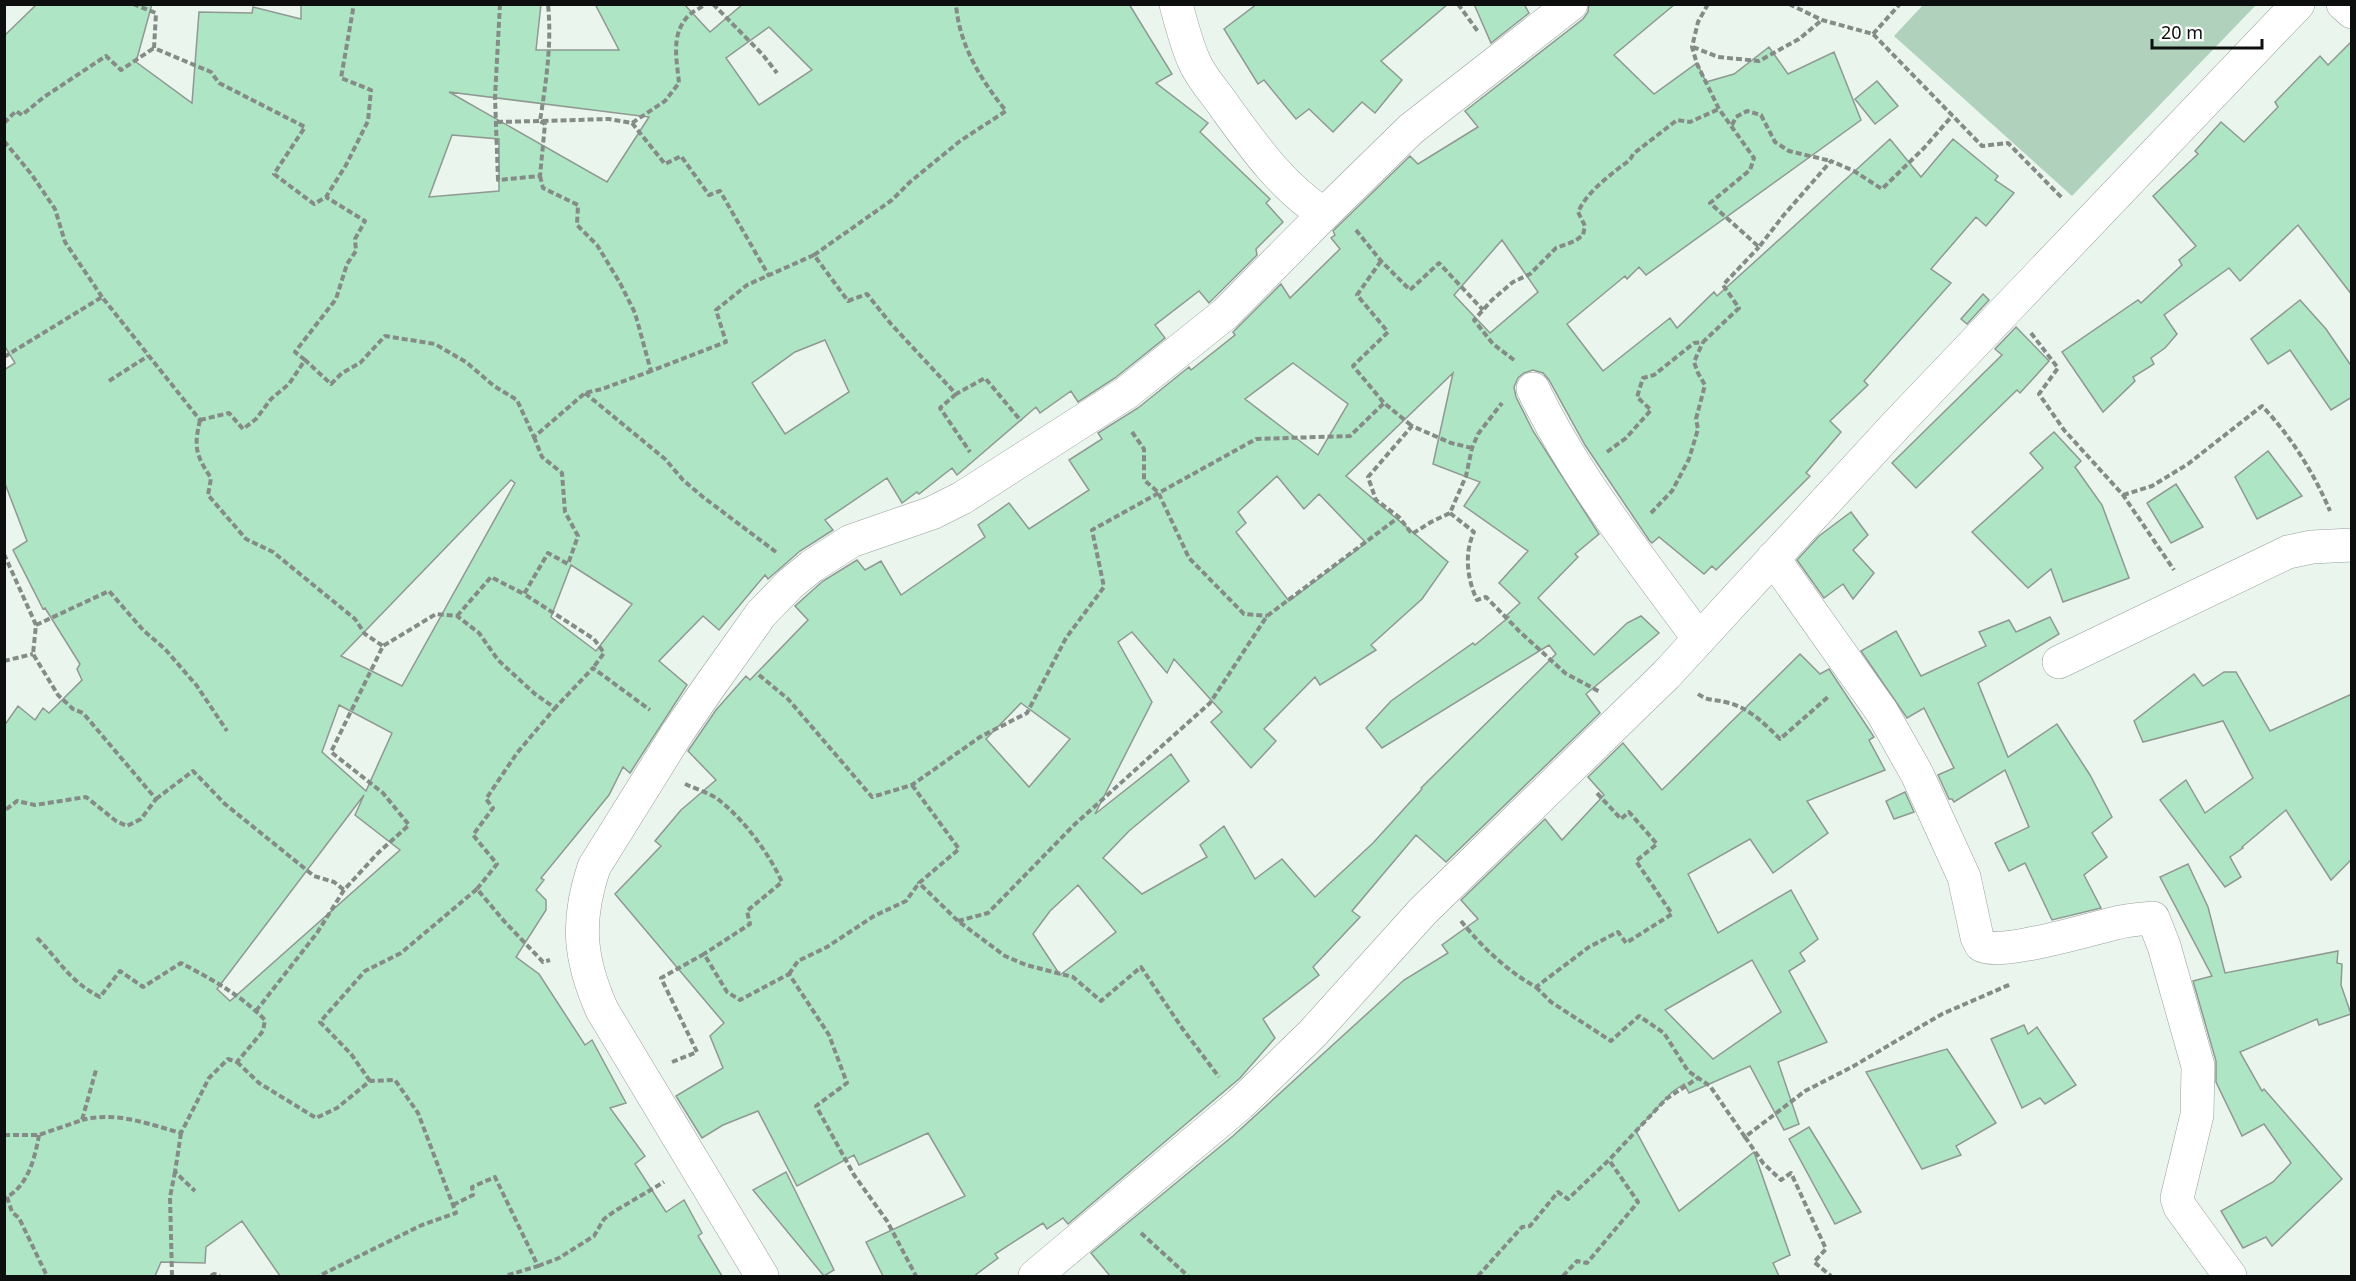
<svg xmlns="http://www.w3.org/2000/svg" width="2356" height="1281" font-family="'Noto Sans',sans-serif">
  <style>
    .green { fill: #b0d2bd }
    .building { fill: #aee5c4; stroke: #8f9992; stroke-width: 1.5; fill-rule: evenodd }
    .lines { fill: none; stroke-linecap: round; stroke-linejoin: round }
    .street-casing { stroke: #97a19b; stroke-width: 34 }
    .path { stroke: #858c87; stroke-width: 4; stroke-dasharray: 6 3; stroke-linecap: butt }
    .street { stroke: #fff; stroke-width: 33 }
  </style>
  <rect width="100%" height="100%" fill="#eaf5ee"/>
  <polygon class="green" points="1923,5 1923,4 2256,5 2072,196 1894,36"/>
  <g class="building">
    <path d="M37,4H152L136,62L192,103L199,12L252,13L253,7L301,19V4H541L536,50H619L595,4H684L710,32L743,4H1129L1172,74L1156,83L1208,123L1200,132L1270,199L1266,203L1283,222L1256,249L1257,255L1209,303L1199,291L1155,325L1165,338L1115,378L1078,402L1071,391L1040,413L1036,407L957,475L952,468L919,494L917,492L902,503L887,478L825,520L833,530L800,551L768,579L765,575L719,630L703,616L659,661L687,685L630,773L623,767L609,795L541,878L544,880L536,890L546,900V910L516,957L539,974L585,1045L592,1040L626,1103L610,1108L645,1156L635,1164L666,1212L684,1200L702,1233L698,1236L722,1276H280L242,1221L206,1247L205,1263L161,1262L155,1276H4V726L18,706L35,720L43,708L49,713L82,680L77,669L80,664L45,608L43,609L13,550L27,541L4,481V370L15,363L4,345V36ZM769,27L812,70L759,105L726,58ZM449,92L649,117L607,182ZM452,135L499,139V191L429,197ZM825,340L849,392L785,434L752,383L795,352ZM511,480L515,483L402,686L341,656ZM571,565L632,604L596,651L551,617ZM339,705L392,733L366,791L322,752ZM364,795L355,815L400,850L230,1001L217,989Z"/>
    <polygon points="1257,4 1448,4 1381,61 1402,80 1375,113 1362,102 1333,132 1309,109 1296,119 1264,80 1258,84 1224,29"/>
    <polygon points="1474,4 1524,4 1529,13 1491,43"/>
    <path d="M1589,4H1675L1614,55L1654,94L1697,63L1706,82L1734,74L1769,47L1788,74L1834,52L1861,120L1646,275L1639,267L1627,279L1625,276L1567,324L1603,371L1670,318L1677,328L1714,292L1717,296L1890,139L1921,177L1953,139L1998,176L1995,180L2014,193L1986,226L1976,217L1931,269L1951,283L1864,381L1868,385L1830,421L1841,432L1806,473L1810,476L1716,570L1712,566L1704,574L1659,537L1652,543L1649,540L1585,445L1549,380L1543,373L1533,370L1524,373L1518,378L1514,387L1516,397L1533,431L1599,534L1575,554L1578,557L1538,598L1594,655L1627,623L1641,616L1659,633L1586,694L1600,713L1446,862L1416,835L1352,911L1360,917L1313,967L1319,975L1263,1019L1275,1038L1240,1078L1068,1224L1063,1218L1047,1229L1043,1223L995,1254L998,1258L974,1276H883L866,1242L965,1196L928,1133L859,1165L854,1155L797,1186L758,1111L723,1125L702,1138L676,1096L723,1068L710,1036L724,1023L615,894L661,846L655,841L681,810L716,780L688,751L716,710L746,676L750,680L808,620L795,606L823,581L857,560L865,570L881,561L901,595L985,537L978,525L1009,503L1029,529L1089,490L1069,460L1102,439L1098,433L1138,408L1189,367L1191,370L1235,335L1233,332L1281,284L1290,298L1340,249L1331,238L1335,235L1333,231L1337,227L1410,156L1418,164L1478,127L1465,111L1583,19L1588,12ZM1502,240L1538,292L1490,333L1454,295ZM1293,363L1348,404L1318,455L1245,399ZM1453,373L1433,464L1480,482L1464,506L1528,551L1499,583L1520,603L1507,615L1509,617L1475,645L1473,643L1391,701L1366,728L1382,748L1549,645L1556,654L1421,788L1422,789L1373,843L1315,897L1282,859L1255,879L1224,826L1200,845L1207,857L1142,894L1103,858L1129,831L1189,781L1171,754L1095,814L1152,702L1118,642L1132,632L1167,673L1174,659L1222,712L1211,722L1251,768L1276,741L1264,729L1315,677L1320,685L1376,650L1371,645L1422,599L1448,562L1346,476ZM1277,476L1304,509L1319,494L1366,543L1289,601L1236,532L1246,523L1238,512ZM1021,703L1070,739L1029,787L986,739ZM1078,885L1116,932L1060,975L1033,934L1050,911Z"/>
    <polygon points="2352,41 2352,295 2298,225 2240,281 2229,268 2164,315 2177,334 2165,348 2151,358 2154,364 2133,377 2135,381 2103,412 2062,352 2138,300 2141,303 2182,265 2179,260 2196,246 2153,196 2198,154 2195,151 2221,122 2244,142 2278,107 2275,102 2320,56 2328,65"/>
    <polygon points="1877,81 1898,106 1875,124 1855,99"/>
    <polygon points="1983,294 1989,300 1967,324 1961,319"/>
    <polygon points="2300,300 2326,329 2352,367 2352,397 2331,410 2290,350 2268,364 2251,339"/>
    <polygon points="2016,327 2049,361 2020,393 2017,390 1916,488 1892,463 2002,355 1995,349"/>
    <polygon points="2054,432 2081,461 2075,467 2102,505 2129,578 2063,602 2051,569 2028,588 1972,532 2043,468 2030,453"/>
    <polygon points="2268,451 2302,496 2257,519 2235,477"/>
    <polygon points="2176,484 2203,527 2171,543 2147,503"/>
    <polygon points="1851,512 1868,535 1853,550 1874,573 1853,599 1843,584 1824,598 1797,560 1819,536"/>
    <polygon points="2050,617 2059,634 1978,683 2008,757 2057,724 2090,775 2112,817 2092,833 2107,857 2084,875 2101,908 2052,920 2025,863 2009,871 1995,843 2029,827 2005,770 1954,802 1952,799 1949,799 1938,775 1954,768 1924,708 1907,718 1861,651 1896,631 1921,676 1986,646 1979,632 2009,620 2016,632"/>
    <path d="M1800,654L1820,674L1829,669L1874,737L1869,740L1885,770L1807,801L1828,833L1773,873L1750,839L1688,874L1718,933L1791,890L1818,939L1800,953L1805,961L1789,971L1827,1042L1778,1062L1799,1124L1784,1130L1750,1066L1689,1093L1684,1084L1672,1092L1636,1131L1679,1211L1754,1152L1790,1255L1773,1263L1779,1276H1110L1091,1253L1233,1136L1404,980L1448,953L1442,945L1478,919L1461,900L1545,819L1562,840L1604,795L1588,777L1623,743L1662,790ZM1752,960L1781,1012L1713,1059L1665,1010Z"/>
    <polygon points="2224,672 2236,672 2270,731 2352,694 2352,859 2331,880 2286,810 2242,847 2243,848 2230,857 2241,877 2225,887 2160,800 2186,780 2205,813 2253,778 2223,721 2143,742 2134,721 2194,674 2203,686"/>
    <polygon points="1905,792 1914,812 1894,819 1886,801"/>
    <polygon points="2188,864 2208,907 2225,973 2338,951 2337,963 2342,964 2341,985 2351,1014 2319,1025 2317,1019 2240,1052 2262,1091 2264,1089 2342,1179 2272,1246 2266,1237 2243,1248 2221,1211 2273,1182 2291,1163 2264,1124 2242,1136 2216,1082 2216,1061 2193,981 2212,976 2160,877"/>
    <polygon points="2024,1025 2028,1034 2037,1027 2076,1085 2045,1104 2040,1098 2022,1108 1991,1039"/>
    <polygon points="1947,1049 1996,1123 1956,1146 1961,1155 1922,1169 1866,1072"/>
    <polygon points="1809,1127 1861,1212 1835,1224 1789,1139"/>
    <polygon points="786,1172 834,1270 824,1276 753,1190"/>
  </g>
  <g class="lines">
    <defs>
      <g id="street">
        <polyline points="2343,4 2352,12"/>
        <polyline points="1324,214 1411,129 1571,4"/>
        <path d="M1533,389C1576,479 1640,558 1699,639"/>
        <path d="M1773,558L1882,712L1917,774L1964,877L1977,937L1981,945C2000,956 2088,930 2112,924C2125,920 2140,919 2153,918L2164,946L2198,1066L2197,1115L2177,1198L2180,1207L2230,1276"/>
        <polyline points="2059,662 2288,552 2312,547 2352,545"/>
        <path d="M762,1276L602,1010C579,958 576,921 594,867L678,732L709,687L761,614L790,584L812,566L851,541L932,513L962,498L1126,393L1225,314L1324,214C1282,187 1254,147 1225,107C1215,92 1201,78 1194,61C1186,43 1181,23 1176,4"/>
        <polyline points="1035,1276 1240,1104 1312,1034 1423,911 1666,675 1897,424 2298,4"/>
      </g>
    </defs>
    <use href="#street" class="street-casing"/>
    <g class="path">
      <polyline points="133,4 156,13 154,48 211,72 219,83 305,127 274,174 314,204 326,197 346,165 368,121 371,90 341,78 354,4"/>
      <path d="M500,4L495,97L498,180L540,176L545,124L540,121L609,119L632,123L665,101L679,83C677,60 670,34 689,15C693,11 700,9 705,4"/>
      <polyline points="713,4 763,55 777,73"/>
      <polyline points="1458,4 1479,33"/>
      <polyline points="1708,4 1698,22 1692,47 1697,64 1719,109 1754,158 1750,170 1710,203 1759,247 1783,216 1831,161 1854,171 1882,189 1924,148 1952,116"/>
      <polyline points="1789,4 1822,20 1873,34 1982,146 2008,143 2063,199"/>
      <polyline points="1873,34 1900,4"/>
      <polyline points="1693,47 1718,57 1759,61 1799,39 1822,20"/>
      <path d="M497,122L540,121C546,82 552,44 548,4"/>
      <polyline points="4,123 16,111 22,115 44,97 106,56 121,70 154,48"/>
      <polyline points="632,123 665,164 681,156 709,195 720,191 769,276"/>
      <polyline points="1732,125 1736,117 1747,111 1761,115 1775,142 1789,151 1831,161"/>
      <polyline points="4,141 32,175 55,209 65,242 102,297"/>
      <polyline points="540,176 543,188 578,205 577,225 597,245 620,283 635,313 651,371 726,342 716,310 747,285 814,255 848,301 867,294 891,324 956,394 985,378 1021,421"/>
      <polyline points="1356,230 1381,261 1410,290 1439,263 1483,310"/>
      <path d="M814,255L892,200L910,182L960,141L1006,111C981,80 959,45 956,4"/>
      <polyline points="1381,261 1357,295 1388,332 1353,366 1384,403 1412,426"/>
      <polyline points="2031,333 2058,368 2039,394 2064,430 2123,495 2174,570"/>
      <polyline points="4,357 102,297 200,420"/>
      <polyline points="305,360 295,352 336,299 347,264 356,251 355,239 365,221 326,197"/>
      <path d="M1514,360L1493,344L1474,320L1492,300L1513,282L1530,274L1556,248L1575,241L1583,235L1585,226L1578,212C1586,194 1604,180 1619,168C1625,163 1630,162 1633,154L1677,120L1690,122L1719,109"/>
      <polyline points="109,381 148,356"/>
      <polyline points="585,393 665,459 683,480 703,497 776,552"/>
      <polyline points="956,394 940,408 970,452"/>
      <polyline points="200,420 229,413 243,429 256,419 271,399 289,384 305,360 331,384 342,373 360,363 385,336 435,344 466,362 494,386 517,400 534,437 585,393 602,389 651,371"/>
      <path d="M200,420C194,447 195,454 211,478L208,495L246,539L273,552L355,619L365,634L383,646"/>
      <polyline points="1132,432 1144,449 1144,480 1158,492 1189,558 1244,614 1267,616"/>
      <polyline points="534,437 542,457 562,473 565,512 578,536 568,564 548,553 524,594 594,639 604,653 593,668"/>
      <polyline points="1472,448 1451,443 1412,426 1368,477 1376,500 1399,517 1412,534 1431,522 1450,513 1466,476 1472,448 1478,434 1502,403"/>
      <polyline points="1607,452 1626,438 1651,410 1637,397 1643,378 1654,375 1694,343 1703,342 1739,308 1723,285 1759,247"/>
      <path d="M2123,495L2152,486L2188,464L2262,406C2290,435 2314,473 2330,511"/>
      <path d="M1450,513L1474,532C1464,553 1467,579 1477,600L1486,597L1519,631L1565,673L1600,692"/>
      <polyline points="1651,513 1672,491 1689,459 1698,429 1696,419 1705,385 1698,373 1694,362 1703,342"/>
      <polyline points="4,554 36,625 33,654 58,695 73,709 83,713 156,799 141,819 127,826 116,821 86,797 35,805 17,801 4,811"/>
      <polyline points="457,616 491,577 524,594"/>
      <polyline points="36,625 109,591 143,630 165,649 197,686 227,731"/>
      <polyline points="4,661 33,654"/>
      <polyline points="759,675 788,699 872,797 912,785 980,737 1027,713 1066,638 1104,587 1092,530 1256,439 1350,436 1384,403"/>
      <path d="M1698,694C1709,702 1717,699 1729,703C1749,708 1766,725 1780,739L1828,697"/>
      <path d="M685,784C696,789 710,793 719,800C745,821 768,852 782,882L747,911L750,924L704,954"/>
      <polyline points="912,785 959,849 919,883 958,921 1005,956 1026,965 1073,977 1101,1001 1141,967 1182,1028 1219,1077"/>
      <polyline points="156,799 193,771 225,804 314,876 334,882 344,890"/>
      <polyline points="477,889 497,864 473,835 493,808 486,799 517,753 555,708"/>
      <polyline points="958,921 988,913 1075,824 1210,703 1267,616 1399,517"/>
      <path d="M1461,921C1482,947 1507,971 1536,987L1589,947L1618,932L1626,943L1672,914L1636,861L1657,844L1629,812L1621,819L1595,791"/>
      <path d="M37,938C60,961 69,981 100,997L120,971L143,987L181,963C211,979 241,995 265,1020L263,1031L237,1062L228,1059L209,1078L181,1133C148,1124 116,1111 82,1120"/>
      <polyline points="789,974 798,961 827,947 874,916 906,901 919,883"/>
      <polyline points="1536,987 1551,1002 1611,1041 1639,1016 1664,1033 1688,1071 1710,1086 1745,1137 1805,1091 1852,1067 1942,1014 2011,984"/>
      <polyline points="256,1011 317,933 344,890 378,853 409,825 383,793 331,752 383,646 436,614 457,616 479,633 498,660 535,694 555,708 593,668 650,710"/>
      <polyline points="237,1062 259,1083 316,1118 337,1108 370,1081 395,1080 418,1113 456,1213 422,1225 319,1276"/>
      <polyline points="672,1062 697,1052 661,978 704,954 727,992 740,1000 789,974 829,1035 847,1083 816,1106 854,1175 887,1221 916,1276"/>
      <polyline points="370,1081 351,1054 320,1022 365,971 401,953 477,889 504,921 543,962 550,960"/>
      <polyline points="181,1133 175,1172 195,1191"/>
      <polyline points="4,1135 39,1135 82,1120 96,1070"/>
      <path d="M39,1135C35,1158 28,1185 7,1197L12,1212L19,1218L47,1276"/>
      <polyline points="1745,1137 1763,1163 1781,1180 1791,1173 1826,1249 1814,1262 1831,1276"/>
      <polyline points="453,1205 473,1195 472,1187 495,1177 538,1266 505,1276"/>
      <polyline points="1141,1233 1188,1276"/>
      <polyline points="538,1266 559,1258 594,1236 604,1219 615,1211 664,1182"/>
      <polyline points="172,1276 170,1197 175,1172"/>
      <polyline points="211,1276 214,1274 220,1276"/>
      <polyline points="1478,1276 1522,1227 1530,1226 1558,1192 1568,1199 1609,1160 1666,1099 1698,1078"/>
      <polyline points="1563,1276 1577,1261 1587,1263 1638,1202 1609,1160"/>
    </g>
    <use href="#street" class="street"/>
  </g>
  <rect width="2356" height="1281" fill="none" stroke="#0c0f0d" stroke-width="12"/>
  <path d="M2152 39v9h110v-9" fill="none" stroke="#0c0f0d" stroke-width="3"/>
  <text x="2161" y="39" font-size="18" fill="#0c0f0d" stroke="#ffffff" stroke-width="4.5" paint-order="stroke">20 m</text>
</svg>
